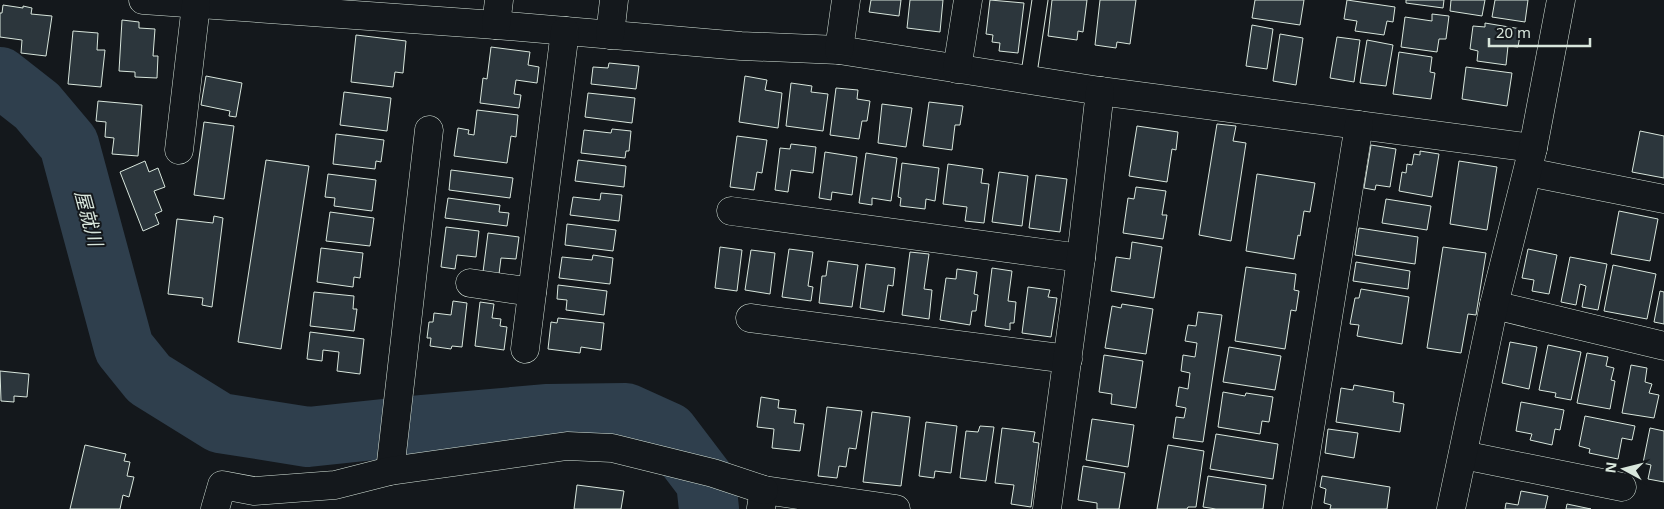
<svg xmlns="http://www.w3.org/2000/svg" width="1664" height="509" font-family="'Noto Sans','Noto Sans JP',sans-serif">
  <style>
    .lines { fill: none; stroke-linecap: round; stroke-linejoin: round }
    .river { stroke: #2f3f4d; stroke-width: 60 }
    .building { fill: #2c363c; stroke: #d8e6dc }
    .service-casing { stroke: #d8e6dc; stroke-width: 17 }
    .minor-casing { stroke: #d8e6dc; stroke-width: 29 }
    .service { stroke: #14181c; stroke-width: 15 }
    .minor { stroke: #14181c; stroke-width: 28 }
    .labels { text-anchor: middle; stroke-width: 4; stroke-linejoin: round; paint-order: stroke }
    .water-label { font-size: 19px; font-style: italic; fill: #d8e6dc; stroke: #14181c }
  </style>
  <rect width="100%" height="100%" fill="#14181c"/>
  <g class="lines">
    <polyline class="river" points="0,77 37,106 69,144 124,348 149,379 220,423 308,437 421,425 548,414 626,413 668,432 706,482 709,509"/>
  </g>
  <g class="building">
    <polygon points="871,0 901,0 899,16 869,12"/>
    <polygon points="910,0 943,0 940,32 907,28"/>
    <polygon points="990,0 1024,3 1018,53 999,51 1000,43 992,42 993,35 986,34"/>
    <polygon points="1052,0 1087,0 1083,32 1078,31 1077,40 1048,36"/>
    <polygon points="1100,0 1136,0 1130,44 1117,42 1116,48 1095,45"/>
    <polygon points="1255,0 1304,0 1300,25 1252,18"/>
    <polygon points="1347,0 1395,7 1393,22 1387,21 1384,35 1355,31 1357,21 1344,19"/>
    <polygon points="1406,0 1444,0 1443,8 1406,3"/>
    <polygon points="1451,0 1485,0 1482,16 1450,11"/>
    <polygon points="1495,0 1528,0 1525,22 1492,17"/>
    <polygon points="3,5 23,8 23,6 32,8 31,14 52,16 46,56 21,53 22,40 0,37 0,13 2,13"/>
    <polygon points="1432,14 1449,16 1446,39 1439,39 1437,52 1401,47 1405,17 1432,21"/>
    <polygon points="122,20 139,22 139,28 155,29 153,56 158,56 157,78 135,77 135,72 119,71"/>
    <polygon points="1485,23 1521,29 1518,47 1508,46 1506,65 1477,61 1478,51 1470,49 1473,26 1485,27"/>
    <polygon points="1252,25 1273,29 1267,69 1246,66"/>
    <polygon points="73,31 98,33 97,50 105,50 101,87 68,84"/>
    <polygon points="1280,34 1303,38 1296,85 1273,81"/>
    <polygon points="356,35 406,41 403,73 395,72 393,87 351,82"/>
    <polygon points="1337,37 1360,40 1354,82 1330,78"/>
    <polygon points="1367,40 1393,45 1386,86 1360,83"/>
    <polygon points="491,47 530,52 528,65 539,67 537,83 516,80 514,94 521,95 519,108 480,103 483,78 487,79"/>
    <polygon points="1399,52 1432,57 1430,72 1435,73 1431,99 1393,94"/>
    <polygon points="609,63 639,66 636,89 591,84 593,67 608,68"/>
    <polygon points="1466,67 1512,73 1507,106 1462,99"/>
    <polygon points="206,76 242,83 236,117 229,116 230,111 201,105"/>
    <polygon points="745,76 767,80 765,90 782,93 778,128 739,122"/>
    <polygon points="791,83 812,86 811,92 828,94 823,131 786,126"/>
    <polygon points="836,88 858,90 857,99 870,101 867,121 862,121 859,139 830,135"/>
    <polygon points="344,92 391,98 387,131 340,125"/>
    <polygon points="588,93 635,98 632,123 585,117"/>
    <polygon points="98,101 142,105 138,156 112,154 114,138 105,137 106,122 96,121"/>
    <polygon points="929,102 963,106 960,125 955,125 952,150 923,146"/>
    <polygon points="882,104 912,108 906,147 878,143"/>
    <polygon points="477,110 518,115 516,137 511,136 507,163 454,156 458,128 469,130 468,134 474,135"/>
    <polygon points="204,122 234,126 224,199 194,195"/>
    <polygon points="1217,124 1236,126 1233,141 1246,143 1231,241 1199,235"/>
    <polygon points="1137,126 1178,132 1176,150 1172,149 1167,182 1129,176"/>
    <polygon points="612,129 631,131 629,151 626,151 625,158 581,153 584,130 611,133"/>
    <polygon points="1640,131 1664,136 1664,178 1632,172"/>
    <polygon points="336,134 384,140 381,162 376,161 375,169 333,164"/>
    <polygon points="737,136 767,140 762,173 757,172 754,190 730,187"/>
    <polygon points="791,144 816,147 813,173 791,170 788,192 775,190 780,148 790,149"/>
    <polygon points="1371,145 1396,149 1390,187 1376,185 1375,190 1364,188"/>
    <polygon points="1420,151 1439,154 1432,197 1399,191 1402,172 1406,173 1407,164 1412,165 1414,154 1420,155"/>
    <polygon points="825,152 857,157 852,195 832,192 831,200 819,198"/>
    <polygon points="866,153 897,158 891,201 872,198 872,205 859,203"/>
    <polygon points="266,160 309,166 281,349 238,342"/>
    <polygon points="578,160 626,166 624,187 575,181"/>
    <polygon points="145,161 149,172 158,168 165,187 154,191 162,211 155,214 159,224 143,231 120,172"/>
    <polygon points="1459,161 1497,167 1487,230 1450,224"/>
    <polygon points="902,163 939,168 935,201 926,199 925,209 900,206 901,198 898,197"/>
    <polygon points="948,164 983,169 981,183 989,184 984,223 965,221 967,207 943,204"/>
    <polygon points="451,170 513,178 510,198 449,190"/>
    <polygon points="999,172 1028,176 1022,226 992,222"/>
    <polygon points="328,174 376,180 372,211 334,206 335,198 325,197"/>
    <polygon points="1257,174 1315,183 1310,212 1304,211 1300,236 1298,235 1294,259 1246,251"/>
    <polygon points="1036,175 1067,179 1060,232 1029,228"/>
    <polygon points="1136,187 1166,191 1162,215 1167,215 1163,239 1123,233 1128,198 1134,199"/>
    <polygon points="601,193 622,195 619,221 570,215 573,197 600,200"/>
    <polygon points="448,198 500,205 499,212 509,213 507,226 445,218"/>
    <polygon points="1386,199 1431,206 1427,230 1382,223"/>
    <polygon points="1619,211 1658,219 1650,261 1611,254"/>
    <polygon points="330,212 374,218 370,246 326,241"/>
    <polygon points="214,216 223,218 212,307 202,305 203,298 168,294 177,219 213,223"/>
    <polygon points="567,224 616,230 613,251 565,245"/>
    <polygon points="446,227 479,231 476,257 457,255 455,269 441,267"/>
    <polygon points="1359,228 1418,237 1415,264 1355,255"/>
    <polygon points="488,233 519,237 516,259 501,258 499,274 483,272"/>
    <polygon points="1132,242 1162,247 1154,298 1111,291 1116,257 1130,259"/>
    <polygon points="720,247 742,250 737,291 715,288"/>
    <polygon points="1443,247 1486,253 1476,315 1468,314 1461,353 1427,348"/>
    <polygon points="321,248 363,253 360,278 354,277 353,287 317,282"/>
    <polygon points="789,249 813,252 808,286 813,287 811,301 782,297"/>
    <polygon points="1528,249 1557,255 1549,294 1532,291 1534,280 1522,278"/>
    <polygon points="751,250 775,253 770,294 745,290"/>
    <polygon points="910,252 929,254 924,289 932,290 929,319 902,315"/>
    <polygon points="593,255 613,258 610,284 559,278 562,257 592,260"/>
    <polygon points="1570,257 1607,264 1598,310 1582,307 1586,286 1580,284 1576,305 1561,302"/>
    <polygon points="828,261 858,265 852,307 819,303 822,276 826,276"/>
    <polygon points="1356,262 1410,271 1408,289 1353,281"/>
    <polygon points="866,264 895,268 893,286 888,285 884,312 860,308"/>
    <polygon points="1613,265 1656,274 1647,319 1604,311"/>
    <polygon points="1246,267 1296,274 1294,290 1299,291 1296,311 1291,310 1285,349 1235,341"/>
    <polygon points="992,268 1012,271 1008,301 1016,302 1014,323 1010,323 1010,330 985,326"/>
    <polygon points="957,269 977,272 974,294 978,295 976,311 972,311 970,325 940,320 946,278 956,279"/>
    <polygon points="558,285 607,291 604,315 566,310 567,300 557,299"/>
    <polygon points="1028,287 1050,290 1048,297 1057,298 1051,337 1022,333"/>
    <polygon points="1361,289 1409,297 1402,344 1357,336 1359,325 1350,324 1355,298 1359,298"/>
    <polygon points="1660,291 1664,292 1664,324 1654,322"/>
    <polygon points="314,292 354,296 353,309 357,309 354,331 310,326"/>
    <polygon points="453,301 467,303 462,347 452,346 451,349 430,346 431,338 427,338 429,322 433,322 434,313 451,315"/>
    <polygon points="480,302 494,304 492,318 501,319 500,326 507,327 504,350 475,346"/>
    <polygon points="1122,304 1153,309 1146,354 1105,348 1112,306 1121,308"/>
    <polygon points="1198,312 1222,315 1203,442 1173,438 1176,417 1184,418 1186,408 1176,406 1179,387 1188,389 1190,373 1181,371 1183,355 1195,357 1197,343 1185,341 1188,325 1196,326"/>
    <polygon points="558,318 604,323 601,350 581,347 580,353 548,349 551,322 557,323"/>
    <polygon points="310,332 364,339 360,374 337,371 339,352 323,350 322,361 307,359"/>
    <polygon points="1510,342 1537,347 1529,389 1502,383"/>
    <polygon points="1548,345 1581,352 1571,400 1555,397 1556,393 1539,390"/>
    <polygon points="1229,347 1281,356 1275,390 1223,382"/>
    <polygon points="1587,353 1608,357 1606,366 1614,368 1611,380 1615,381 1610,409 1577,403"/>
    <polygon points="1104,355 1143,361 1136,408 1111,404 1112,394 1099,392"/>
    <polygon points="1631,365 1647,368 1645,382 1652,384 1649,393 1659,395 1654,418 1622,413"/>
    <polygon points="0,371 29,374 27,397 14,396 14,402 1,401"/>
    <polygon points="1354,385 1394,392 1393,402 1404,404 1400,432 1336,422 1341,388 1353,390"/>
    <polygon points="1223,392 1245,396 1246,393 1273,397 1269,422 1262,421 1260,434 1218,427"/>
    <polygon points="761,397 779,400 778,408 796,410 794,423 804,424 800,451 772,448 774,429 757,427"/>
    <polygon points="1521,402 1564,410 1560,430 1555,429 1552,445 1530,440 1532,434 1516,431"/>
    <polygon points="827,407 862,411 856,449 849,448 846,467 839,466 837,478 818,476"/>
    <polygon points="872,412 910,417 901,486 863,482"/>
    <polygon points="1585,416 1635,426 1632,440 1622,438 1618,459 1589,453 1590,449 1579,446"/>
    <polygon points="1092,419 1134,425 1128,467 1086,460"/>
    <polygon points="926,422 957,426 951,473 935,471 934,478 919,476"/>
    <polygon points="980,426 994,427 986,481 960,478 966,431 978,432"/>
    <polygon points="1002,428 1035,432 1033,442 1039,443 1031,507 1011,504 1014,485 995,483"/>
    <polygon points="1650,428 1664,431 1664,482 1648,479 1651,465 1643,463"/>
    <polygon points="1328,429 1358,433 1354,458 1325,453"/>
    <polygon points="1216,434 1278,444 1273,479 1210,469"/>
    <polygon points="85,445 126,454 124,461 130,462 127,476 134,477 129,497 123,495 120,509 70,509"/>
    <polygon points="1168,445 1204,451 1196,507 1188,507 1187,509 1157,509"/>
    <polygon points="1083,466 1125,473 1119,509 1097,509 1097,503 1078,500"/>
    <polygon points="1208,476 1266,485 1263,509 1216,509 1203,507"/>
    <polygon points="1322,476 1390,487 1387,509 1330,509 1331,505 1324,503 1326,489 1320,487"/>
    <polygon points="577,485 624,491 621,509 574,509"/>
    <polygon points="1521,491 1548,496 1545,509 1505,509 1506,503 1518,505"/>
    <polygon points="1567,504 1591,509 1566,509"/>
  </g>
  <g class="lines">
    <defs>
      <polyline id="service" points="1028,80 1040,0"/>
      <g id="minor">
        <polyline points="143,0 496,25 741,46 839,50 1100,91 1533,148"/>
        <polyline points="496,25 499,0"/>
        <polyline points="610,35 614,0"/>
        <polyline points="839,50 846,0"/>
        <polyline points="957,69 968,0"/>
        <polyline points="179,150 196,5"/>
        <polyline points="1528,172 1664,199"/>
        <polyline points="731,211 1081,258"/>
        <polyline points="470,283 532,292"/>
        <polyline points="1494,305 1664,346"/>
        <polyline points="750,318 1068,359"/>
        <polyline points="525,349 565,31"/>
        <polyline points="1463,455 1622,487"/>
        <polyline points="390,471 429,130"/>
        <polyline points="761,508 764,490 896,509"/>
        <polyline points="215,509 222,485 254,491 335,485 390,471 567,446 612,448 713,473 764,490"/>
        <polyline points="1047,509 1081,258 1100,91"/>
        <polyline points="1297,509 1359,125"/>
        <polyline points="1451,509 1494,305 1533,148 1561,0"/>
      </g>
    </defs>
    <use href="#service" class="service-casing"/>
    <use href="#minor" class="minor-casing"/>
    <use href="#service" class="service"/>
    <use href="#minor" class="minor"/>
  </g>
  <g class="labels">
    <g class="water-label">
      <text transform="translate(89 218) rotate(75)" y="7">屋就川</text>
    </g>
  </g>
  <g transform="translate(1624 469) rotate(277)" stroke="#14181c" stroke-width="4" paint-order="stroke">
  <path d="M0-4L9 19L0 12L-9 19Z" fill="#d8e6dc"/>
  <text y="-8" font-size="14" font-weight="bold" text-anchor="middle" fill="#d8e6dc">N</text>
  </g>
  <path d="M1489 38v8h101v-8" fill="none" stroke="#d8e6dc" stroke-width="2.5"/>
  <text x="1496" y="38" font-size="15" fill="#d8e6dc" stroke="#14181c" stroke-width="4" paint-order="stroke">20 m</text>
</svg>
